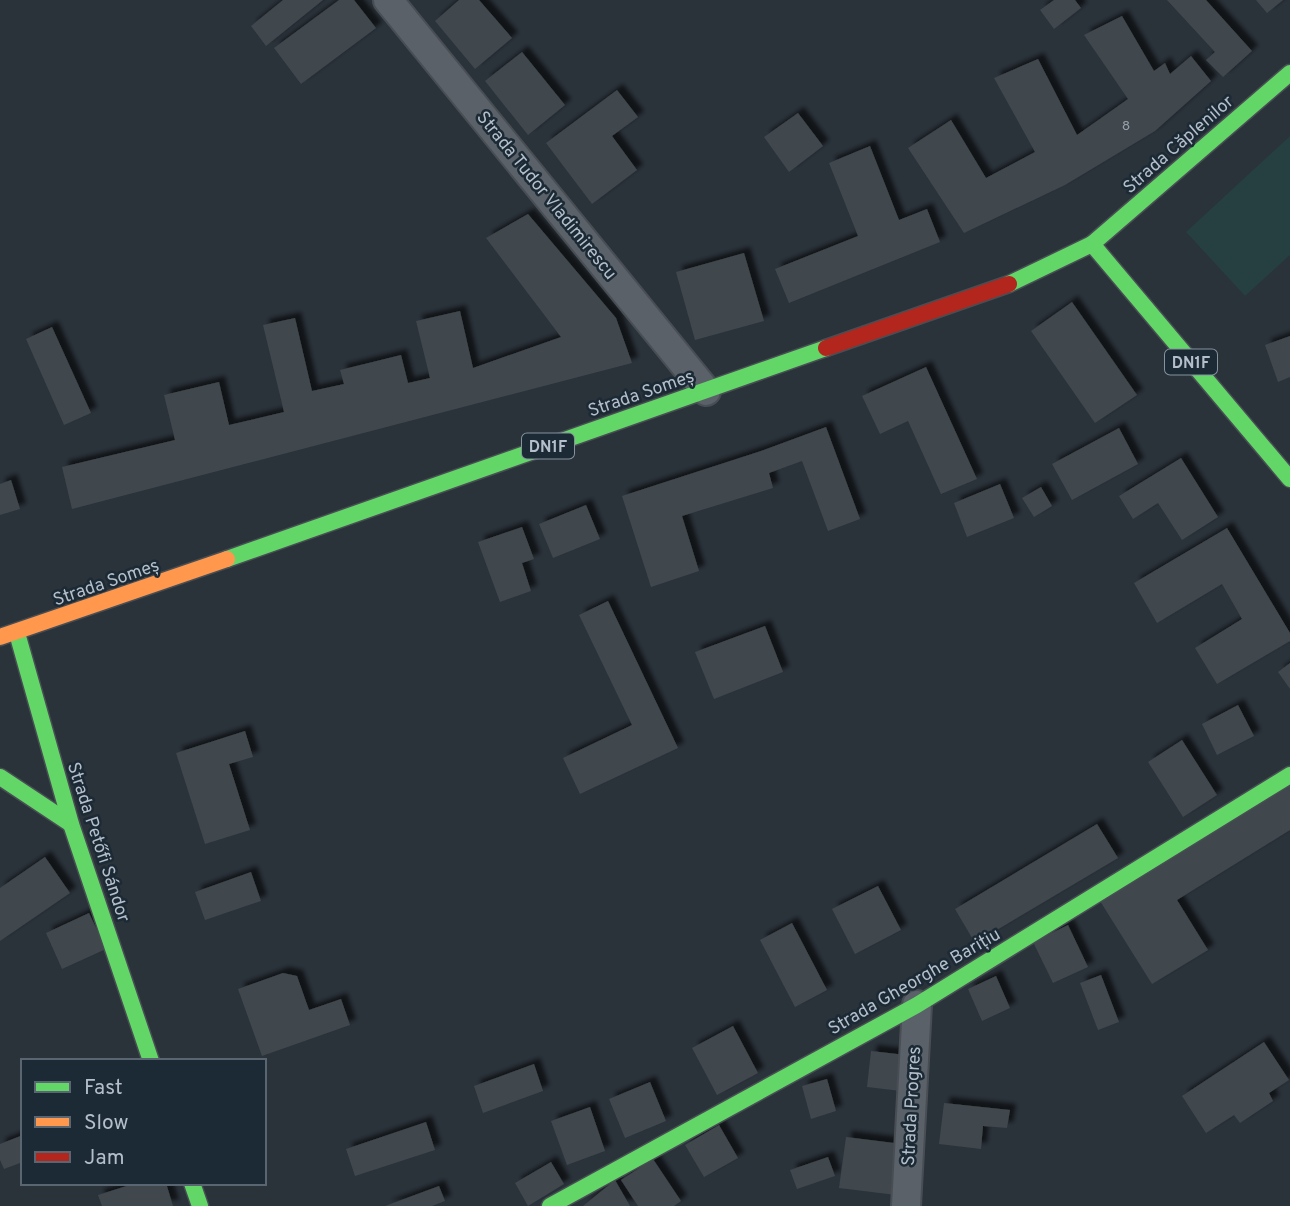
<svg xmlns="http://www.w3.org/2000/svg" width="1290" height="1206" font-family="Overpass,sans-serif">
  <style>
    .green { fill: #264041 }
    .building { fill: #40474d; filter: url(#shadow) }
    .lines { fill: none; stroke-linecap: round; stroke-linejoin: round }
    .street-casing { stroke: #484e54; stroke-width: 32 }
    .fast-casing { stroke: #484e54; stroke-width: 19 }
    .slow-casing { stroke: #484e54; stroke-width: 19 }
    .jam-casing { stroke: #484e54; stroke-width: 19 }
    .street { stroke: #5b6168; stroke-width: 28 }
    .fast { stroke: #63d668; stroke-width: 16 }
    .slow { stroke: #ff974d; stroke-width: 16 }
    .jam { stroke: #b3261e; stroke-width: 16 }
    .labels { text-anchor: middle; stroke-width: 5; stroke-linejoin: round; paint-order: stroke }
    .number-label { font-size: 14px; fill: #97a1ac }
    .shield { fill: #1c2a36; stroke: #86929e; stroke-width: 2 }
    .shield-label { font-size: 16px; font-weight: bold; fill: #b4bfcb }
    .street-label { font-size: 18px; fill: #b4bfcb; stroke: #1c2a36 }
  </style>
  <defs>
    <filter id="shadow"><feDropShadow dx="6" dy="-6" stdDeviation="2" flood-color="#0009"/></filter>
  </defs>
  <rect width="100%" height="100%" fill="#2a323a"/>
  <polygon class="green" points="1290,136 1290,255 1245,296 1186,232"/>
  <g class="building">
    <polygon points="283,0 323,0 266,46 251,26"/>
    <polygon points="339,0 354,0 376,28 301,84 274,48"/>
    <polygon points="459,0 479,0 512,38 475,69 435,21"/>
    <polygon points="1054,0 1075,0 1081,8 1054,29 1040,10"/>
    <polygon points="1167,0 1206,0 1252,51 1223,77 1206,60 1215,52"/>
    <polygon points="1256,0 1283,0 1267,13"/>
    <polygon points="1122,16 1154,71 1165,63 1170,74 1191,56 1211,81 1155,131 1065,185 964,233 908,148 951,120 986,178 1035,152 994,78 1038,59 1077,135 1128,99 1084,35"/>
    <polygon points="522,52 565,105 528,135 485,81"/>
    <polygon points="617,90 638,117 612,136 637,170 592,204 546,143"/>
    <polygon points="798,113 823,146 789,172 764,137"/>
    <polygon points="870,146 899,220 927,209 940,242 789,303 775,269 858,236 829,163"/>
    <polygon points="528,214 616,318 632,363 72,509 62,467 175,440 164,395 219,382 229,425 284,412 263,325 295,318 312,391 344,384 340,370 401,355 408,383 430,378 416,321 460,311 473,368 561,337 486,238"/>
    <polygon points="744,253 764,321 695,340 676,272"/>
    <polygon points="1072,302 1137,395 1095,423 1031,331"/>
    <polygon points="52,327 91,413 64,425 26,339"/>
    <polygon points="1290,336 1290,377 1278,382 1265,345"/>
    <polygon points="926,367 977,479 941,494 908,421 880,434 862,396"/>
    <polygon points="826,427 860,519 828,531 802,461 769,473 773,488 682,516 699,571 651,587 622,496 761,451"/>
    <polygon points="1119,428 1138,464 1072,500 1052,464"/>
    <polygon points="1181,458 1218,517 1182,540 1158,503 1133,519 1119,496"/>
    <polygon points="11,480 20,509 0,515 0,484"/>
    <polygon points="1000,484 1014,518 967,537 954,503"/>
    <polygon points="1041,487 1052,506 1034,517 1022,498"/>
    <polygon points="586,505 600,539 553,558 539,524"/>
    <polygon points="522,527 534,559 522,563 531,591 500,602 478,542"/>
    <polygon points="1227,528 1290,633 1290,641 1217,684 1195,648 1242,619 1222,584 1157,623 1134,583"/>
    <polygon points="608,601 678,748 580,794 563,758 632,725 579,615"/>
    <polygon points="765,626 783,672 714,699 695,652"/>
    <polygon points="1290,663 1290,689 1278,672"/>
    <polygon points="1238,705 1254,736 1217,755 1202,724"/>
    <polygon points="245,731 253,757 229,764 250,830 205,844 176,753"/>
    <polygon points="1182,740 1217,795 1183,817 1148,762"/>
    <polygon points="1290,785 1290,830 1177,900 1208,950 1152,984 1100,901"/>
    <polygon points="1097,824 1118,858 975,943 955,909"/>
    <polygon points="45,857 70,893 0,941 0,888"/>
    <polygon points="251,872 261,901 205,920 195,892"/>
    <polygon points="878,886 901,930 855,954 832,909"/>
    <polygon points="89,913 106,949 62,969 46,933"/>
    <polygon points="792,923 827,990 795,1007 760,940"/>
    <polygon points="1068,925 1088,967 1053,983 1033,942"/>
    <polygon points="283,973 297,976 309,1010 341,999 350,1025 262,1056 238,989"/>
    <polygon points="1101,975 1119,1022 1098,1030 1080,983"/>
    <polygon points="996,976 1010,1008 982,1021 968,989"/>
    <polygon points="733,1026 758,1073 717,1095 692,1048"/>
    <polygon points="1264,1042 1289,1080 1269,1093 1273,1101 1240,1123 1234,1115 1206,1133 1182,1096"/>
    <polygon points="871,1051 906,1055 901,1091 867,1087"/>
    <polygon points="534,1064 543,1091 483,1113 474,1086"/>
    <polygon points="827,1079 836,1111 811,1119 802,1086"/>
    <polygon points="650,1082 666,1121 625,1138 609,1099"/>
    <polygon points="944,1103 1010,1110 1007,1128 983,1126 981,1149 939,1144"/>
    <polygon points="590,1107 605,1151 567,1165 551,1121"/>
    <polygon points="426,1122 435,1150 355,1176 346,1149"/>
    <polygon points="719,1125 738,1158 704,1177 685,1145"/>
    <polygon points="23,1135 23,1162 4,1169 0,1160 0,1144"/>
    <polygon points="846,1137 902,1144 896,1195 839,1188"/>
    <polygon points="828,1157 835,1176 797,1189 790,1170"/>
    <polygon points="653,1159 681,1201 674,1206 638,1206 621,1180"/>
    <polygon points="551,1162 564,1184 528,1206 515,1183"/>
    <polygon points="615,1180 630,1206 583,1206"/>
    <polygon points="136,1183 166,1183 173,1206 102,1206 98,1195"/>
    <polygon points="439,1186 445,1201 432,1206 385,1206"/>
  </g>
  <g class="lines">
    <defs>
      <g id="street">
        <polyline points="388,0 706,391"/>
        <polyline points="906,1206 917,1005"/>
      </g>
      <g id="fast">
        <polyline points="1092,244 1290,73"/>
        <polyline points="1009,284 1092,244 1290,479"/>
        <polyline points="227,559 826,348"/>
        <polyline points="17,633 71,824 151,1061"/>
        <polyline points="0,777 71,824"/>
        <polyline points="192,1183 200,1206"/>
        <polyline points="550,1206 917,1005 1290,775"/>
      </g>
      <polyline id="slow" points="0,637 227,559"/>
      <polyline id="jam" points="826,348 1009,284"/>
    </defs>
    <use href="#street" class="street-casing"/>
    <use href="#fast" class="fast-casing"/>
    <use href="#slow" class="slow-casing"/>
    <use href="#jam" class="jam-casing"/>
    <use href="#street" class="street"/>
    <use href="#fast" class="fast"/>
    <use href="#slow" class="slow"/>
    <use href="#jam" class="jam"/>
  </g>
  <g class="labels">
    <g class="number-label">
      <text x="1126" y="130">8</text>
    </g>
    <g class="shield">
      <rect x="1165" y="349.5" width="52" height="25" rx="5"/>
      <rect x="522" y="433.5" width="52" height="25" rx="5"/>
    </g>
    <g class="shield-label">
      <text x="1191" y="368">DN1F</text>
      <text x="548" y="452">DN1F</text>
    </g>
    <g class="street-label">
      <text transform="translate(1178 144) rotate(-41)" y="6">Strada Căplenilor</text>
      <text transform="translate(547 195) rotate(51)" y="6">Strada Tudor Vladimirescu</text>
      <text transform="translate(641 393) rotate(-19)" y="6">Strada Someș</text>
      <text transform="translate(106 582) rotate(-19)" y="6">Strada Someș</text>
      <text transform="translate(99 842) rotate(72)" y="6">Strada Petőfi Sándor</text>
      <text transform="translate(914 981) rotate(-30)" y="6">Strada Gheorghe Barițiu</text>
      <text transform="translate(911 1106) rotate(-87)" y="6">Strada Progres</text>
    </g>
  </g>
  <rect x="21" y="1059" width="245" height="126" fill="#1c2a36" stroke="#596672" stroke-width="2"/>
  <rect x="35" y="1082" width="35" height="10" fill="#63d668" stroke="#596672" stroke-width="2"/>
  <text x="84" y="1094" font-size="21" fill="#b4bfcb">Fast</text>
  <rect x="35" y="1117" width="35" height="10" fill="#ff974d" stroke="#596672" stroke-width="2"/>
  <text x="84" y="1129" font-size="21" fill="#b4bfcb">Slow</text>
  <rect x="35" y="1152" width="35" height="10" fill="#b3261e" stroke="#596672" stroke-width="2"/>
  <text x="84" y="1164" font-size="21" fill="#b4bfcb">Jam</text>
</svg>
